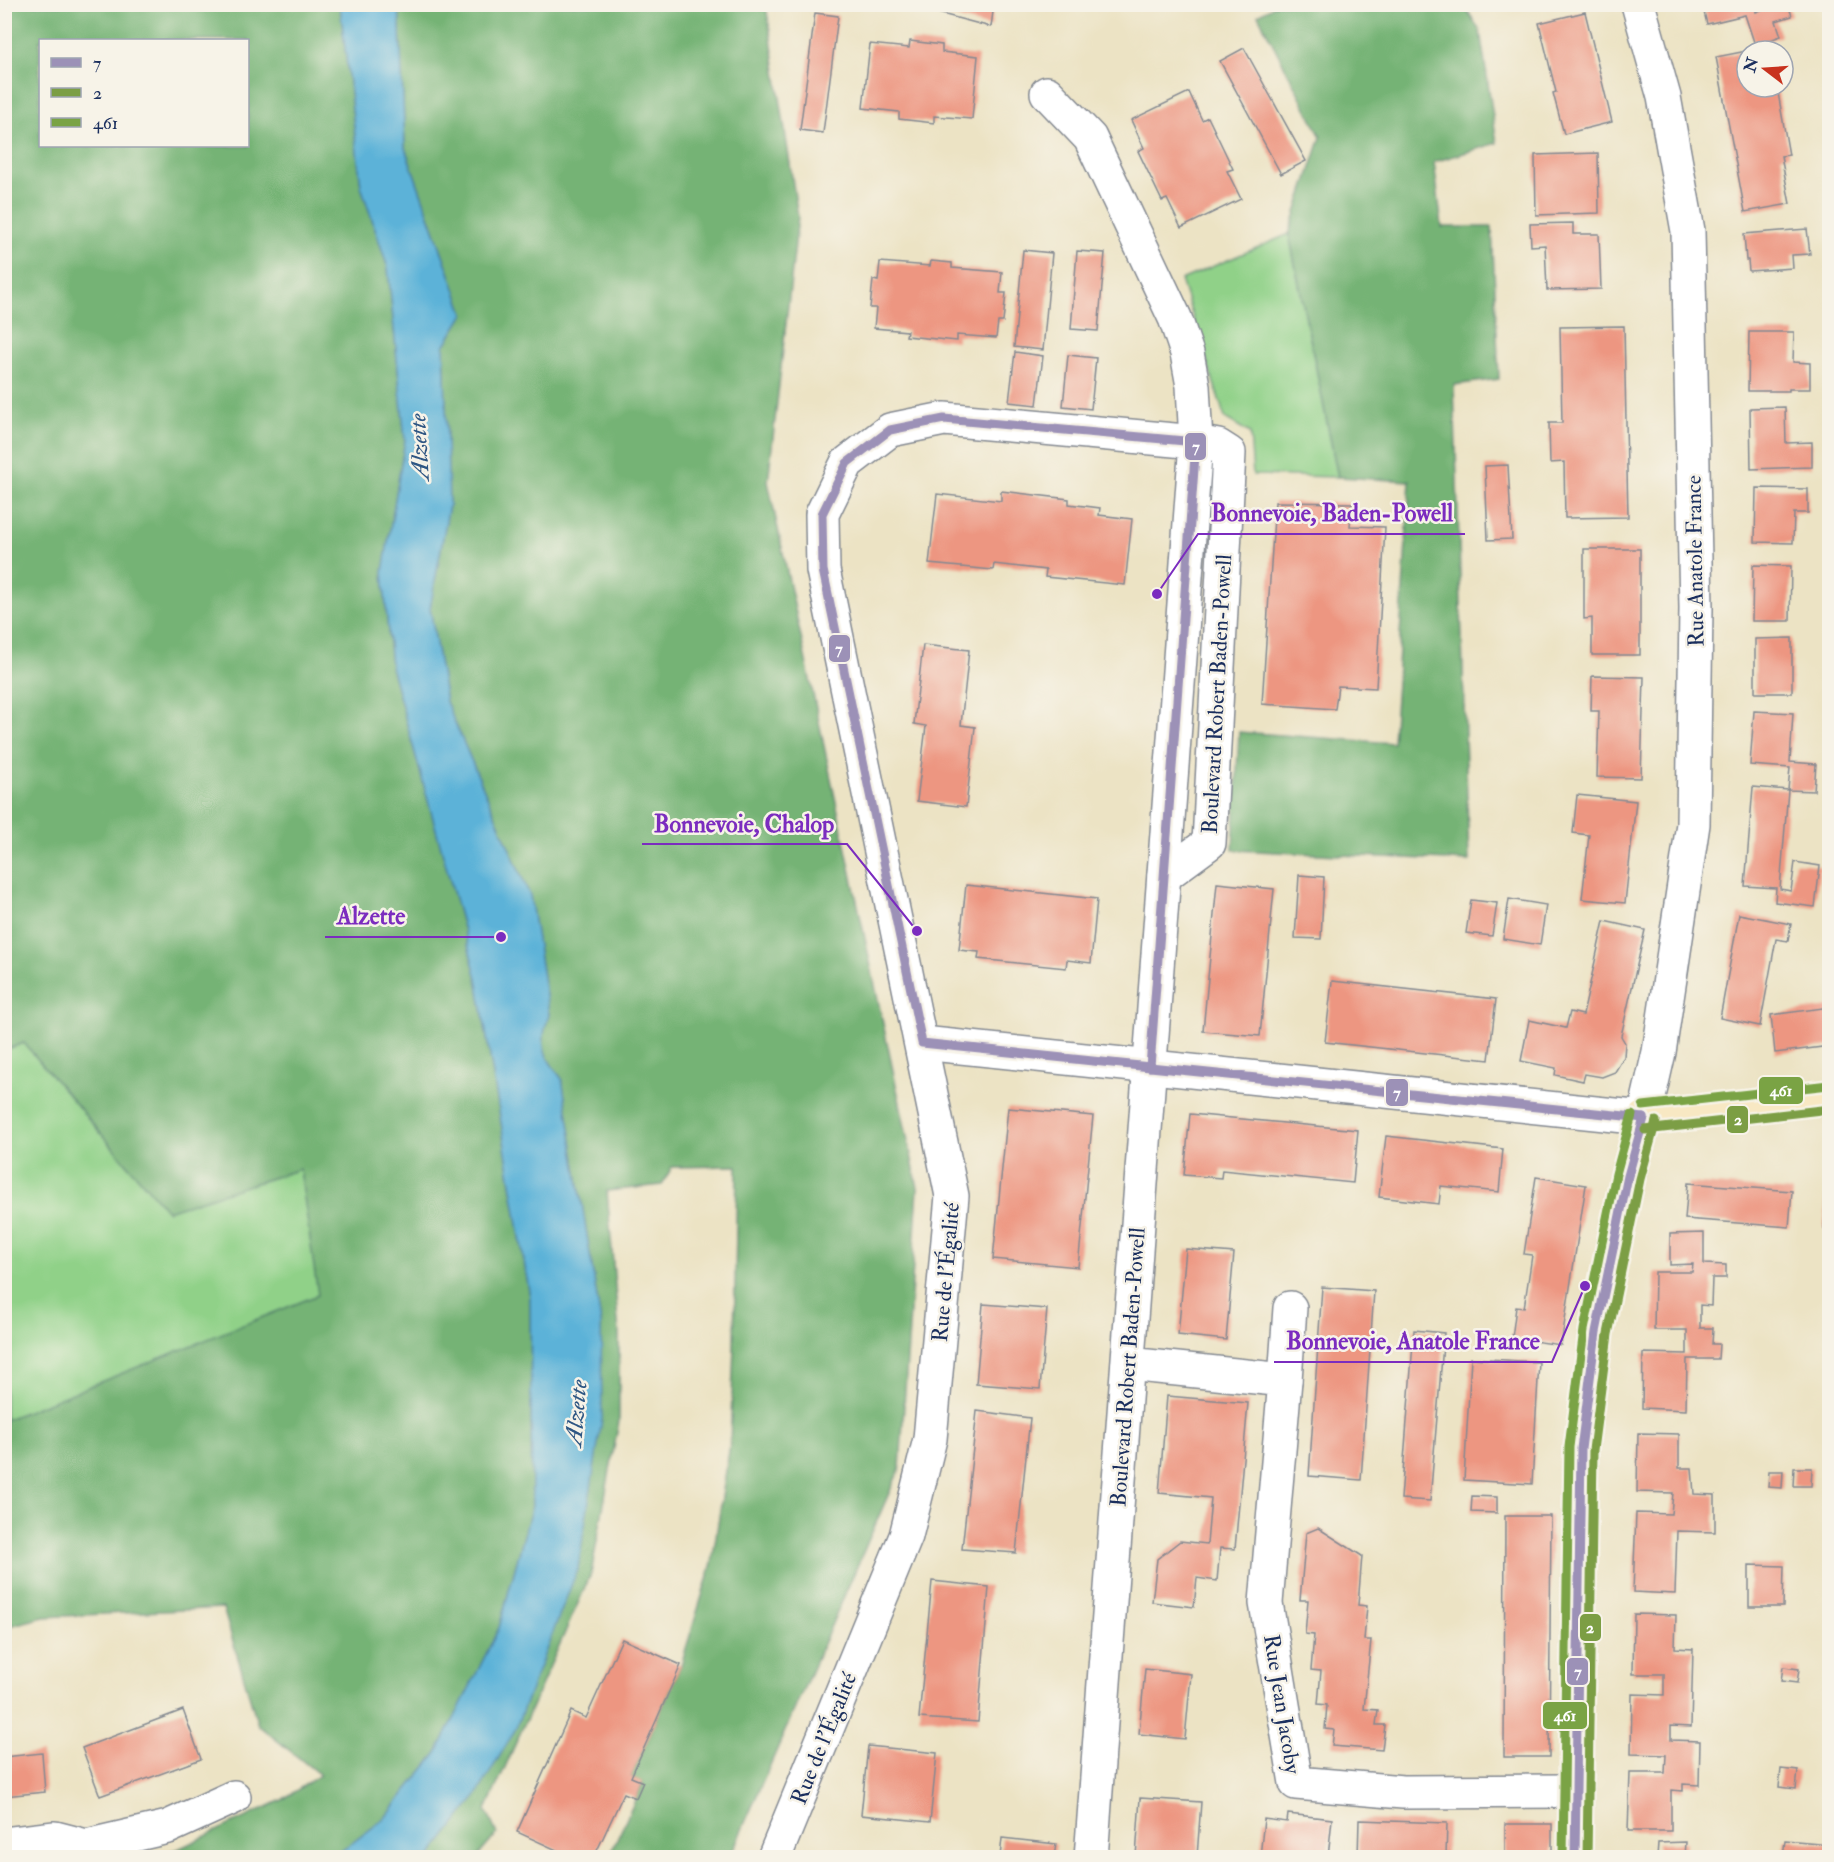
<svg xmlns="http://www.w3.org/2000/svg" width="1834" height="1862" font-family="'IM FELL Double Pica',serif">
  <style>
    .green { fill: #90d188; stroke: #568073; stroke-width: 1.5 }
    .forest { fill: #74b374; stroke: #487169; stroke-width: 1.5; fill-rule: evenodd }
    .water { fill: #5cb2d8; stroke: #3c709b; stroke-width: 1.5 }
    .building { fill: #ed9681 }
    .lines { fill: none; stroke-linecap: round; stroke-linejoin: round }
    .street-casing { stroke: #848991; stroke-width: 36 }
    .secondary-casing { stroke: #848991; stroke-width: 36 }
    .street { stroke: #fff; stroke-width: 33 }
    .secondary { stroke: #f8e8c3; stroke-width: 33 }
    .bus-1-casing { stroke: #f7f3e8; stroke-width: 14 }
    .bus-2-casing { stroke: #f7f3e8; stroke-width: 14 }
    .bus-3-casing { stroke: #f7f3e8; stroke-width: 14 }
    .bus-1 { stroke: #9c91b7; stroke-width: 9 }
    .bus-2 { stroke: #7c9e44; stroke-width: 9 }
    .bus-3 { stroke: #7aa344; stroke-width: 9 }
    .labels { text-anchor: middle; stroke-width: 5; stroke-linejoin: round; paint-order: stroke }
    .street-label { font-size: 22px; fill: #1b2f5e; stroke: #f7f3e8 }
    .water-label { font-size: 24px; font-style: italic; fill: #2e5683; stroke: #f7f3e8 }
    .leader { fill: none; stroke: #7b2cbf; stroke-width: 2 }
    .callout-dot { fill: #7b2cbf; stroke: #f7f3e8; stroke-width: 2 }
    .callout-label { font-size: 24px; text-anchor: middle; font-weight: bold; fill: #7b2cbf; stroke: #f7f3e8; stroke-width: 5; stroke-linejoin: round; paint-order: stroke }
    .line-badge { stroke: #f7f3e8; stroke-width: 2 }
    .badge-label { font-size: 16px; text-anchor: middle; font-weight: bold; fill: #fff }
  </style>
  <rect width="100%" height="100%" fill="#f7f3e8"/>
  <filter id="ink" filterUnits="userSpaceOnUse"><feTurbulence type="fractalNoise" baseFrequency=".0167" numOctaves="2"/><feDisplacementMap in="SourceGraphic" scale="12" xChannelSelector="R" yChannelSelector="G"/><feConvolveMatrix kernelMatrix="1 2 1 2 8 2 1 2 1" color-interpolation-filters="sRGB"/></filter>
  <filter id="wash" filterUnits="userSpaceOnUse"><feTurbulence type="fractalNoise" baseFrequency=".008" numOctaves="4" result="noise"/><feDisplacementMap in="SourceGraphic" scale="24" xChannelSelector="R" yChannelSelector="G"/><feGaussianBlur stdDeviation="1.35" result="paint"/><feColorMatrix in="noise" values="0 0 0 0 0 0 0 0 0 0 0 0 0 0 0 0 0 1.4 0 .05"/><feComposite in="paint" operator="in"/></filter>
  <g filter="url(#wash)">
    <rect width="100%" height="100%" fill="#ece3c4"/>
    <g class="green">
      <polygon points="1289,234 1338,477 1253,475 1250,433 1225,418 1181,280"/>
      <polygon points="24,1043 167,1211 300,1169 319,1295 5,1420 4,1050"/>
    </g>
    <g class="forest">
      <polygon points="1277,4 1464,5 1480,31 1497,143 1434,162 1442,227 1492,227 1499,379 1454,385 1469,861 1233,850 1239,732 1393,743 1410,481 1338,477 1289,234 1321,137 1258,15"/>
      <path d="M4,5H340L361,186L388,268L405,440L383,572L391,666L477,978L530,1297L532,1506L499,1628L437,1753L384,1819L340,1852L325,1857H141L176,1850L282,1800L320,1775L258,1725L223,1608L44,1617L5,1627V1420L318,1295L300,1169L167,1211L24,1043L5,1050ZM40,40H248V146H40Z"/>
      <path d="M399,5H766L798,217L768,482L918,1188L900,1468L730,1857H609L643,1783L631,1777L681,1665L712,1563L730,1444L734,1347L737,1166L672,1167L662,1185L607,1191L619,1333V1421L591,1574L486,1810L497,1834L477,1857H430L475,1798L601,1323L562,1079C543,1054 538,1046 549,1015L530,896L446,702L430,608L449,505L444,346L464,314L405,148Z"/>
    </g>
    <path class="water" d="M399,5L405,148L464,314L444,346L449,505L430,608L446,702L530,896L549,1015C538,1046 543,1054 562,1079L601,1323L602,1419L578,1568L515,1730L475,1798L430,1857L325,1858L340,1852L384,1819L437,1753L499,1628L532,1506L530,1297L477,978L391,666L383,572L405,440L388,268L361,186L340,5Z"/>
    <g id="blocks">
      <g class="building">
        <polygon points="915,4 994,4 991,27 915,7"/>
        <polygon points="1702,4 1754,4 1756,12 1778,4 1788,4 1792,16 1776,21 1781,36 1755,45 1745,15 1707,24"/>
        <polygon points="1585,12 1612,122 1564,134 1553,93 1556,92 1539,23"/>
        <polygon points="815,13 838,16 823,133 800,130"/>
        <polygon points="910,41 942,45 942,52 978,56 972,119 934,116 934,123 899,119 899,112 863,108 870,44 909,48"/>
        <polygon points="1244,48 1306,161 1281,174 1220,61"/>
        <polygon points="1747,51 1747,87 1777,87 1789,155 1781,156 1790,204 1745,212 1716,57"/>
        <polygon points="1189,92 1202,120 1208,117 1233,169 1227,171 1241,199 1181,228 1167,199 1162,201 1138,151 1144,148 1131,120"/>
        <polygon points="1598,153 1599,213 1536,215 1535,155"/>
        <polygon points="1573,223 1573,234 1599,234 1601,289 1547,290 1545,245 1531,246 1530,224"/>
        <polygon points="1807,229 1810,254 1792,255 1793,268 1749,271 1748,260 1746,260 1744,234"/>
        <polygon points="1023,250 1052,253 1043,350 1014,347"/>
        <polygon points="1077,251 1105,253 1098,331 1071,329"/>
        <polygon points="931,261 952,263 952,268 1002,272 1000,293 1006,293 1003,322 998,322 996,338 957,335 957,341 906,336 907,331 874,328 876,308 870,308 873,280 878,281 880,262 930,266"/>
        <polygon points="1624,326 1628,517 1565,518 1564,462 1550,463 1549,423 1562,423 1560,327"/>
        <polygon points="1749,332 1794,332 1793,362 1810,363 1810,389 1789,389 1789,391 1748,391"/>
        <polygon points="1015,352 1043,356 1037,405 1009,402"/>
        <polygon points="1068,355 1096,358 1091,409 1063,406"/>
        <polygon points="1785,407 1786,443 1812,442 1812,467 1751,469 1750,408"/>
        <polygon points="1508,465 1512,539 1488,540 1485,466"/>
        <polygon points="1756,488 1808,489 1808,513 1794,513 1793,543 1755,542"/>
        <polygon points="1001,491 1069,499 1069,504 1100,508 1099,515 1132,519 1125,585 1045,577 1046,570 994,564 993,570 929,564 937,494 1001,501"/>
        <polygon points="1275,502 1352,503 1350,526 1385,527 1376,688 1338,686 1335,709 1262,704"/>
        <polygon points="1584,549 1640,549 1640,655 1592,655 1592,618 1584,619"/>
        <polygon points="1753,565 1791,566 1790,621 1752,621"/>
        <polygon points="1792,638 1792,693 1755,693 1755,639"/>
        <polygon points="923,645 969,650 961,725 975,727 966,807 917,801 926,726 914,724"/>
        <polygon points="1592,676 1644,677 1641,778 1597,777 1599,711 1591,711"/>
        <polygon points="1754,711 1793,713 1790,762 1816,764 1814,791 1788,790 1790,768 1750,765"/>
        <polygon points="1753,787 1788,790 1780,889 1791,891 1795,862 1820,866 1815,907 1775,902 1776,888 1745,886"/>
        <polygon points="1577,795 1636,801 1625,903 1582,899 1589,835 1573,833"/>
        <polygon points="1299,875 1324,877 1321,939 1295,938"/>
        <polygon points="1217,883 1274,889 1260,1036 1203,1031"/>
        <polygon points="966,885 1097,899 1091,963 1067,960 1066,968 978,959 979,952 959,950"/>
        <polygon points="1509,899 1546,905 1540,945 1503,939"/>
        <polygon points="1471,900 1497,903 1492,936 1466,933"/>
        <polygon points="1739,914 1791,924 1788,941 1776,939 1760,1026 1720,1018"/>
        <polygon points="1604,921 1645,930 1621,1036 1625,1043 1624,1057 1615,1072 1602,1077 1585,1074 1583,1081 1555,1075 1556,1068 1521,1061 1529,1020 1566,1028 1570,1012 1583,1015"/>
        <polygon points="1332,981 1496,999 1489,1060 1325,1042"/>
        <polygon points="1830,1007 1830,1046 1775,1053 1771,1015"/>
        <polygon points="1008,1108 1093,1116 1078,1267 993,1259"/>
        <polygon points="1190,1114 1358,1130 1353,1183 1222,1170 1221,1178 1184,1175"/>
        <polygon points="1386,1136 1503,1149 1499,1192 1441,1186 1439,1204 1379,1197"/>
        <polygon points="1828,1174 1830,1174 1830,1229 1824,1229"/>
        <polygon points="1536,1177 1586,1185 1561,1345 1512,1338 1516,1307 1524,1308 1530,1269 1532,1255 1524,1254"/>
        <polygon points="1688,1183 1792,1191 1789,1227 1685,1219"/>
        <polygon points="1704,1233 1704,1264 1726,1265 1726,1278 1712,1278 1711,1306 1700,1305 1700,1328 1713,1328 1712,1344 1719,1344 1718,1359 1687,1359 1686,1410 1642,1408 1643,1353 1687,1354 1687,1330 1654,1330 1655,1272 1692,1272 1693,1264 1670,1265 1670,1234"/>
        <polygon points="1186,1249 1234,1253 1226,1340 1178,1335"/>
        <polygon points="1322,1287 1374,1291 1361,1480 1309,1476"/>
        <polygon points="983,1304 1047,1309 1040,1389 976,1384"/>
        <polygon points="1414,1330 1444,1333 1430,1501 1401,1499"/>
        <polygon points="1471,1358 1539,1362 1532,1484 1464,1480"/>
        <polygon points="1167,1396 1248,1403 1235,1549 1220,1548 1217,1581 1197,1578 1194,1607 1152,1602 1157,1559 1180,1541 1207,1544 1211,1498 1159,1493"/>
        <polygon points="977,1411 1030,1418 1016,1553 962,1549"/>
        <polygon points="1638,1433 1679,1434 1679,1468 1692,1468 1694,1494 1715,1495 1715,1532 1677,1531 1675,1594 1633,1592 1636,1513 1671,1514 1673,1493 1637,1492"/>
        <polygon points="1794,1468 1812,1468 1811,1486 1793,1486"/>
        <polygon points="1769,1471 1783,1471 1782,1488 1768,1487"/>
        <polygon points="1472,1496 1497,1497 1497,1513 1471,1512"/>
        <polygon points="1505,1516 1551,1516 1549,1757 1504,1757"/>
        <polygon points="1318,1528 1362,1556 1358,1605 1367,1606 1364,1640 1371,1640 1364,1709 1378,1710 1376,1725 1385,1725 1382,1750 1332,1746 1334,1730 1325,1729 1327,1705 1318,1704 1321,1671 1311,1670 1314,1635 1305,1634 1308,1600 1300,1600 1306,1533"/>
        <polygon points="1749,1565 1784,1566 1783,1607 1749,1607"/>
        <polygon points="932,1581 989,1587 978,1722 919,1718"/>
        <polygon points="1634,1614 1676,1615 1675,1648 1693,1649 1691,1727 1671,1726 1671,1740 1700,1741 1699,1785 1683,1784 1683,1791 1671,1790 1671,1831 1628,1831 1630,1773 1665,1773 1666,1755 1631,1754 1632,1694 1664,1695 1664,1674 1633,1674"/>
        <polygon points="622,1639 681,1665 631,1777 643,1782 636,1798 624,1793 594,1857 572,1857 517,1832 571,1711 586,1718"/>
        <polygon points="1783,1667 1799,1669 1797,1683 1781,1681"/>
        <polygon points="1145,1669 1191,1674 1185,1739 1139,1734"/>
        <polygon points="183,1710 201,1759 100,1796 82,1748"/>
        <polygon points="868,1746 937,1753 930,1822 861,1815"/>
        <polygon points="42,1753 45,1792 4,1796 4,1757"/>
        <polygon points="1781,1769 1798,1771 1796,1789 1779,1787"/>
        <polygon points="1140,1798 1201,1802 1197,1857 1136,1857"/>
        <polygon points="1288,1814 1332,1819 1328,1857 1260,1857 1264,1819 1287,1822"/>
        <polygon points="1359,1820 1447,1823 1446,1857 1358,1857"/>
        <rect x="1505" y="1824" width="47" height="33"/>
        <polygon points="1002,1838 1056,1844 1054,1857 1000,1857"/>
        <polygon points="1785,1840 1830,1844 1830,1857 1783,1857"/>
        <polygon points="1686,1842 1685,1857 1657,1857 1658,1843"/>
      </g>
    </g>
  </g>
  <g filter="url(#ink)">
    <use href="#blocks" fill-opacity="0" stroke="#848991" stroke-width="1.5"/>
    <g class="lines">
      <defs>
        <g id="street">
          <polyline points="1047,93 1090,138 1175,318 1187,353 1193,386 1196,442 1091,1858"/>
          <polyline points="922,1043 1644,1118 1659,1052 1693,824 1696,608 1688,231 1664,97 1638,4"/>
          <polyline points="1128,1364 1285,1380 1266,1603 1296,1783 1403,1792 1576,1791"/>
          <polyline points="1285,1380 1290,1308"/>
          <polyline points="4,1844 55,1838 86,1846 168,1827 234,1797"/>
          <polyline points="774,1858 906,1536 930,1439 952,1196 823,570 822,514 847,463 890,430 944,419 1196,442 1218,446 1229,453 1209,843 1164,876"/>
        </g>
        <polyline id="secondary" points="1575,1858 1581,1449 1596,1332 1628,1176 1644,1118 1830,1097"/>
      </defs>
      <use href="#street" class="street-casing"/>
      <use href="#secondary" class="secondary-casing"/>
      <use href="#street" class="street"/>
      <use href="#secondary" class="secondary"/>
      <defs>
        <g id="bus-1">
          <polygon points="944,419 1196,442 1150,1067 922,1043 823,570 822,514 847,463 890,430"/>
          <polyline points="1150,1067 1644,1118"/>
          <polyline points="1575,1858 1581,1449 1596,1332 1628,1176 1644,1118"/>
        </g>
        <g id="bus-2">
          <polyline points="1645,1130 1830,1109"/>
          <polyline points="1587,1858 1593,1450 1608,1334 1640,1179 1656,1121"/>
        </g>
        <g id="bus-3">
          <polyline points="1643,1106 1829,1085"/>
          <polyline points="1563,1858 1569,1447 1584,1330 1616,1174 1632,1115"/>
        </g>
      </defs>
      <use href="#bus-1" class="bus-1-casing"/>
      <use href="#bus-2" class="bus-2-casing"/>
      <use href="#bus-3" class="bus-3-casing"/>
      <use href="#bus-1" class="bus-1"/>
      <use href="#bus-2" class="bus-2"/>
      <use href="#bus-3" class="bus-3"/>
    </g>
  </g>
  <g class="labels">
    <g class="street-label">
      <text transform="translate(1694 561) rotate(-91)" y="8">Rue Anatole France</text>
      <text transform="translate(1216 694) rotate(-87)" y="8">Boulevard Robert Baden-Powell</text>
      <text transform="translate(945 1272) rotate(-85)" y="8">Rue de l'Égalité</text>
      <text transform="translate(1127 1367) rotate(-86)" y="8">Boulevard Robert Baden-Powell</text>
      <text transform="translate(1283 1704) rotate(81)" y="8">Rue Jean Jacoby</text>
      <text transform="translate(823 1738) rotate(-68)" y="8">Rue de l'Égalité</text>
    </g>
    <g class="water-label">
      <text transform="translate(419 447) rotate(-93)" y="8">Alzette</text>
      <text transform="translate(576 1413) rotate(-85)" y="8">Alzette</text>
    </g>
  </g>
  <path class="leader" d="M1157 594L1198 534H1465M917 931L847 844H642M501 937L417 937H325M1585 1286L1552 1362H1274"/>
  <g class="callout-dot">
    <circle cx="1157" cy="594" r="6"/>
    <circle cx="917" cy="931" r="6"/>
    <circle cx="501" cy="937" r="6"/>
    <circle cx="1585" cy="1286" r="6"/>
  </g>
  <g class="callout-label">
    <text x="1332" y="521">Bonnevoie, Baden-Powell</text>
    <text x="744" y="832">Bonnevoie, Chalop</text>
    <text x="371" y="924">Alzette</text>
    <text x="1413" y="1349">Bonnevoie, Anatole France</text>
  </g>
  <g class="line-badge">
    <rect x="1184" y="432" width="23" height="29" rx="6" fill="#9c91b7"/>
    <rect x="828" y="634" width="23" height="29" rx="6" fill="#9c91b7"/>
    <rect x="1758" y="1076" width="46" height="29" rx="6" fill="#7aa344"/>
    <rect x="1385" y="1078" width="24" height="29" rx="6" fill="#9c91b7"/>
    <rect x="1726" y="1105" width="23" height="29" rx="6" fill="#7c9e44"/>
    <rect x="1579" y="1613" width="23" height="29" rx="6" fill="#7c9e44"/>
    <rect x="1566" y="1657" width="23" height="29" rx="6" fill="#9c91b7"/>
    <rect x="1542" y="1701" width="46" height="29" rx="6" fill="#7aa344"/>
  </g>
  <g class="badge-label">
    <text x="1196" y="452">7</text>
    <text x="839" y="654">7</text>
    <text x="1781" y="1096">461</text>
    <text x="1397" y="1098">7</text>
    <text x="1738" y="1125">2</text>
    <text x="1590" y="1633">2</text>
    <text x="1578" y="1677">7</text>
    <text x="1565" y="1721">461</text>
  </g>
  <rect width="1834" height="1862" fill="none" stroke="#f7f3e8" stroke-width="24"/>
  <rect x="39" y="39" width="210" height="108" fill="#f7f3e8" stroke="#9fa5b1" stroke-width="1.5"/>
  <rect x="51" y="58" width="30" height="9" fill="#9c91b7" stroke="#9fa5b1" stroke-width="1.5"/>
  <text x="93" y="69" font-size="18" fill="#1b2f5e">7</text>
  <rect x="51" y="88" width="30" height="9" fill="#7c9e44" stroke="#9fa5b1" stroke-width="1.5"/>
  <text x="93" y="99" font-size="18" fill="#1b2f5e">2</text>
  <rect x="51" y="118" width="30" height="9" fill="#7aa344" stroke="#9fa5b1" stroke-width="1.5"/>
  <text x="93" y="129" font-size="18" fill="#1b2f5e">461</text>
  <g transform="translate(1765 69) rotate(287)"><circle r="28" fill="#f7f3e8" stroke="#9fa5b1" stroke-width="1.5"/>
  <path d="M0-4.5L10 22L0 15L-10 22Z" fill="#c8321e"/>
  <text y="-9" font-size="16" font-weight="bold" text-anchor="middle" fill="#1b2f5e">N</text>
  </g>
</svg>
